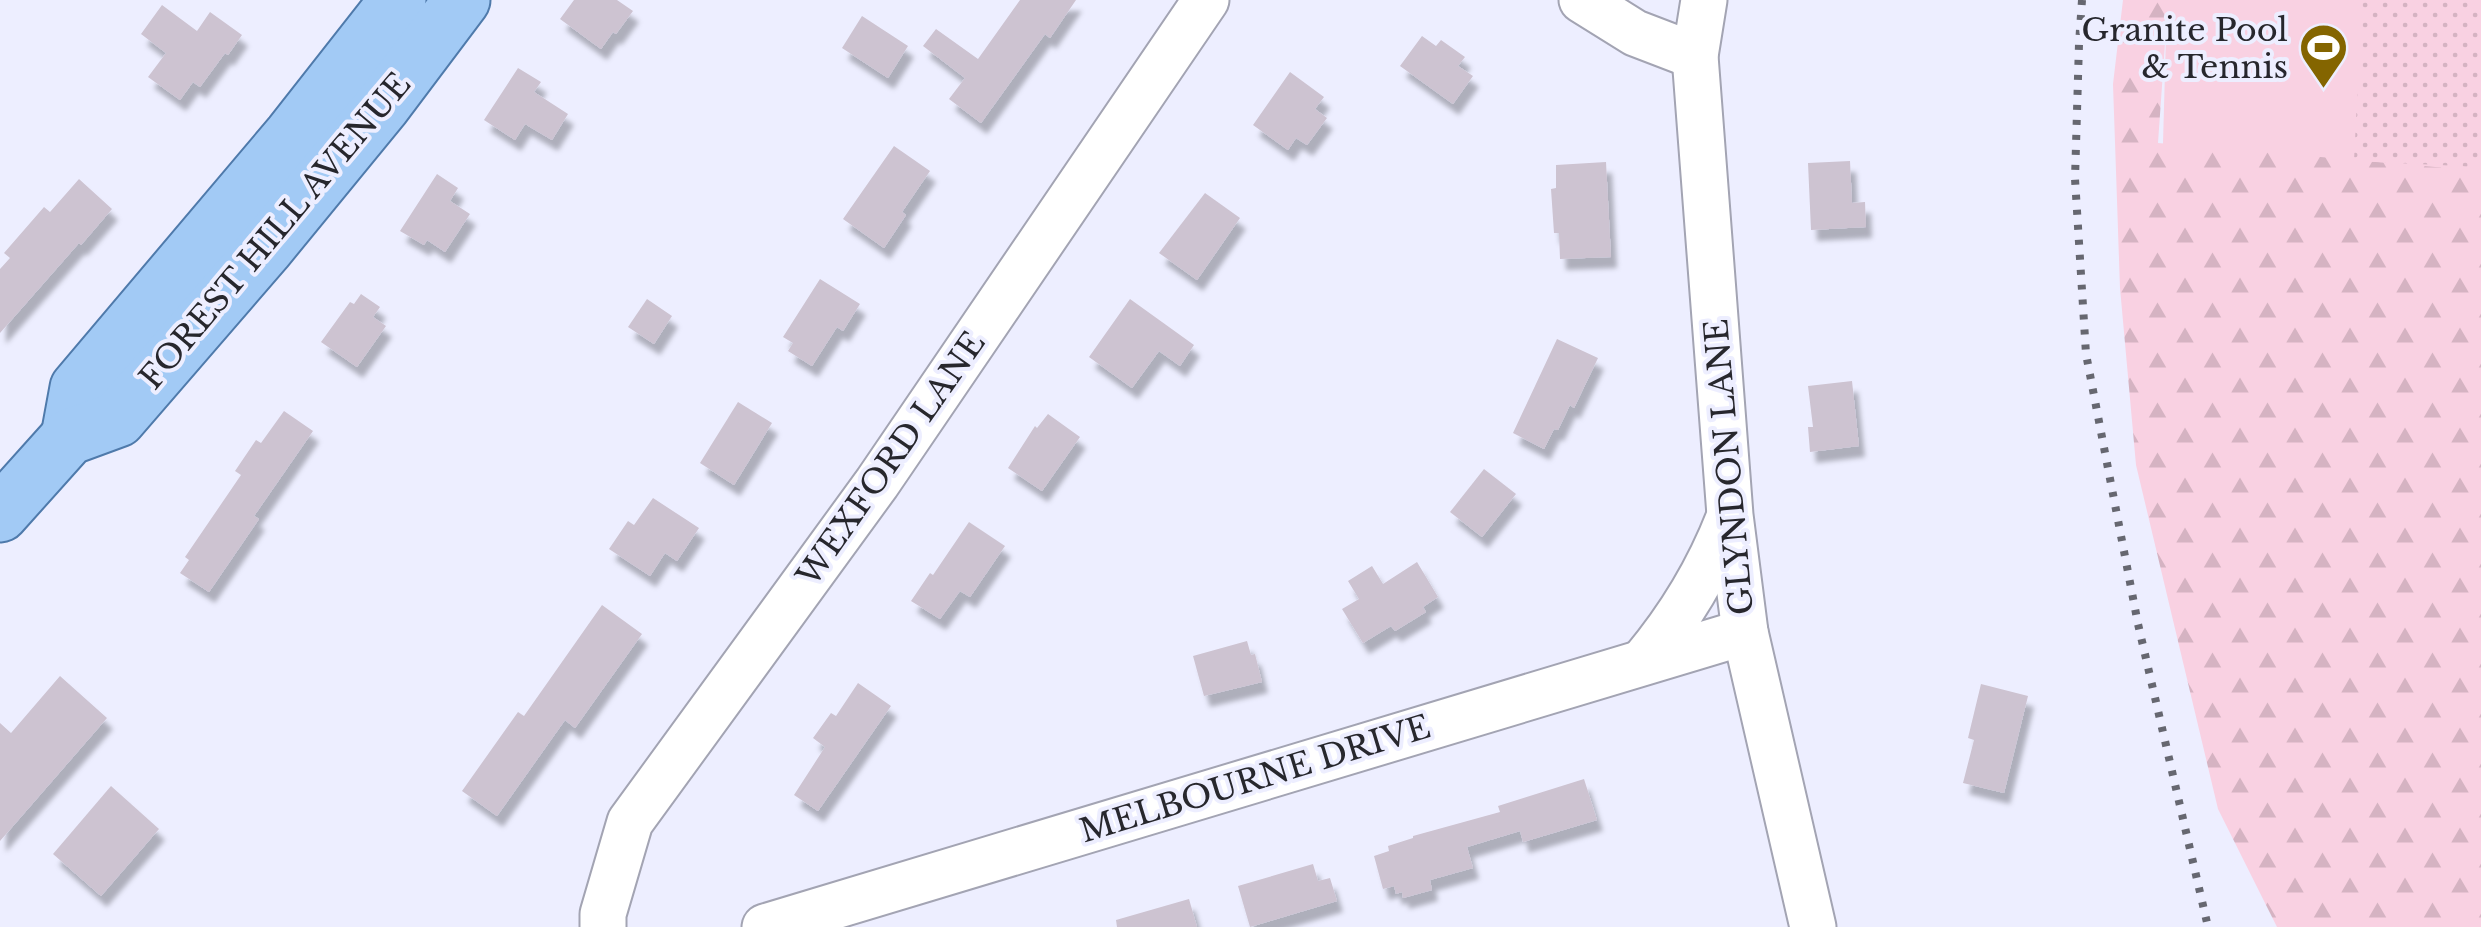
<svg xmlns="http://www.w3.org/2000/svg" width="2481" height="927" font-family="'Libre Baskerville',serif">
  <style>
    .grass { fill: #f9d1e2 }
    .forest { fill: url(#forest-firs) }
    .park { fill: url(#park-dots) }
    .building { fill: #cdc3d1; filter: url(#shadow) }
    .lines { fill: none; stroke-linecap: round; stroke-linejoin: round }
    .minor-casing { stroke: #a3a4b3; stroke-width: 49 }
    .major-casing { stroke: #4f7aab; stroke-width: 59 }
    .minor { stroke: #fff; stroke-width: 45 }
    .major { stroke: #a2caf5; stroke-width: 55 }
    .rail { stroke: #666770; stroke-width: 8; stroke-dasharray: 5 10; stroke-linecap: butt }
    .labels { text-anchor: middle; stroke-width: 8; stroke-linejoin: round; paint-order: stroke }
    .poi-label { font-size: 32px; fill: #27272d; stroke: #edeeff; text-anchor: end }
    .street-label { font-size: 32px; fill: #27272d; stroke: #edeeff }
  </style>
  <defs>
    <pattern id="forest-firs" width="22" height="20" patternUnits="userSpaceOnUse" patternTransform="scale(2.5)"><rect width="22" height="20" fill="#f9d1e2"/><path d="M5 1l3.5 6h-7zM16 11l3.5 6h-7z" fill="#d5b3c2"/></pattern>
    <pattern id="park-dots" width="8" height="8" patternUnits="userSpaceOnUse" patternTransform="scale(2.5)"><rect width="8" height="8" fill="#f9d1e2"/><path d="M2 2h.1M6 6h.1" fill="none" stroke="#d5b3c2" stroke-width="1.8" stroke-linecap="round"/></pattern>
    <filter id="shadow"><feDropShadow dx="6" dy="11" stdDeviation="2.5" flood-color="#0004"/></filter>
  </defs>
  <rect width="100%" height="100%" fill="#edeeff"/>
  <polygon class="grass" points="2167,0 2481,0 2481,198 2162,179"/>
  <polygon class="forest" points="2123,0 2168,0 2158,143 2481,171 2481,927 2277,927 2218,809 2136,465 2120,288 2113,84"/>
  <polygon class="park" points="2362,0 2481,0 2481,167 2354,161"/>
  <g class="building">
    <polygon points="574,0 617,0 633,11 616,34 613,32 601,49 560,19"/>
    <polygon points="1020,0 1076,0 1050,38 1045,34 981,123 949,99 965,78 923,46 936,29 978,59"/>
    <polygon points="162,5 197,31 210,12 242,35 228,55 225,53 200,87 193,82 180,100 148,77 166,53 141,34"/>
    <polygon points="862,16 908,46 888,78 842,48"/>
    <polygon points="1422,36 1436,46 1441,40 1465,57 1458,66 1473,76 1453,104 1400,66"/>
    <polygon points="518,68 541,82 534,92 568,114 552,140 525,124 515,140 484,120"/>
    <polygon points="1290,72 1324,97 1315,109 1327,118 1307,145 1296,138 1288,150 1253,125"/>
    <polygon points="894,146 930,171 902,212 906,215 884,248 843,219"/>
    <polygon points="1850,161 1852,203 1865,202 1866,227 1811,230 1808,163"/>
    <polygon points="1606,162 1611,257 1560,259 1559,233 1554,233 1551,189 1556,188 1556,165"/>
    <polygon points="437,174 458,188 450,201 470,214 445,252 427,240 424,245 400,231"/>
    <polygon points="79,179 112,209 81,245 79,243 0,333 0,269 10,258 4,253 44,207 50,212"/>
    <polygon points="1205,193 1240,218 1197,280 1159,253"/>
    <polygon points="820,279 860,304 843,331 837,327 812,366 788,351 793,343 783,337"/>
    <polygon points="361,294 380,307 373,317 386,326 357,367 321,342 350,302 354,304"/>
    <polygon points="647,299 672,316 654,344 628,327"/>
    <polygon points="1130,299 1194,345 1180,366 1159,351 1132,388 1089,357"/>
    <polygon points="1557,339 1598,358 1574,408 1570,405 1558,430 1554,429 1544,449 1513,433"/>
    <polygon points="1852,381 1859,446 1810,452 1808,427 1813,427 1808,386"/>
    <polygon points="738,402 772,423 734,485 700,463"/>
    <polygon points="284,411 313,431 254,516 259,519 209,592 180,573 189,560 185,557 241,475 235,471 256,440 261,443"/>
    <polygon points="1048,414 1080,437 1042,491 1008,468 1035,426 1037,428"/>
    <polygon points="1484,469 1516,494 1482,537 1450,512"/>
    <polygon points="653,498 699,528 677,561 665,553 650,576 609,549 628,521 634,525"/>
    <polygon points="969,522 1005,546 970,597 960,591 940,619 911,601 930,573 933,575"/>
    <polygon points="1417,562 1438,597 1423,607 1426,612 1395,631 1391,626 1363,643 1342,609 1359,599 1348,581 1372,566 1383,584"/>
    <polygon points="602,605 642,634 575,728 565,720 497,816 462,791 518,712 524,716"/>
    <polygon points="1247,641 1251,655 1255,654 1262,682 1204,696 1193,656"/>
    <polygon points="60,676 107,718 0,841 0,723 11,733"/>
    <polygon points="858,683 891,706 818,811 794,795 825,747 813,738 831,713 836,716"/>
    <polygon points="1981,684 2028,696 2004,793 1963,783 1974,740 1968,738"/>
    <polygon points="1584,779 1597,820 1523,842 1520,831 1467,847 1473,868 1430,880 1432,890 1403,898 1402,892 1396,894 1394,886 1383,889 1374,856 1389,851 1388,846 1413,838 1413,836 1500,812 1498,806"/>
    <polygon points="111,786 159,829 101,896 53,854"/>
    <polygon points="1313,864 1318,881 1330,878 1337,901 1250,927 1238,886"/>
    <polygon points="1189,899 1197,927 1117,927 1116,920"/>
  </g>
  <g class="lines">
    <defs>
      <g id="minor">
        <polyline points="1582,0 1635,33 1695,56"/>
        <polyline points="1704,0 1695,56 1730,515 1745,632 1813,927"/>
        <path d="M1643,662C1680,618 1708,572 1729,518"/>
        <polyline points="603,927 603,914 630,822 877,483 1206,0"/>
        <polyline points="765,927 1745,632"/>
      </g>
      <g id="major">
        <polyline points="69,437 78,388 292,135 398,0"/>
        <polyline points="0,514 69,437 118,419 265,249 383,105 462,0"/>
      </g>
    </defs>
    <use href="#minor" class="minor-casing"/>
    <use href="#major" class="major-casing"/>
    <use href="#minor" class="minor"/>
    <use href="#major" class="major"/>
    <polyline class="rail" points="2082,0 2079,44 2075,179 2086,354 2138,624 2208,927"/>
  </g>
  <defs>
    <symbol id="stadium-pin" viewBox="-11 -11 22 30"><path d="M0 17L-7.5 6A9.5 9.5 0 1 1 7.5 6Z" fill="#846500" stroke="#edeeff"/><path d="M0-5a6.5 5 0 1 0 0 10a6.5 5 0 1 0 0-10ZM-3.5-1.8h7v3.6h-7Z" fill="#fff"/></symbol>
  </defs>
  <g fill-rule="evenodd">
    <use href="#stadium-pin" x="2296" y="20" width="55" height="75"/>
  </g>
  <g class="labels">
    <g class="poi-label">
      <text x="2288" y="41">Granite Pool<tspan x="2288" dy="37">&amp; Tennis</tspan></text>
    </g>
    <g class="street-label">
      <text transform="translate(275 231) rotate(-50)" y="11">FOREST HILL AVENUE</text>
      <text transform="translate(891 459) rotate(-55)" y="11">WEXFORD LANE</text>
      <text transform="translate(1729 467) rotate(-95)" y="11">GLYNDON LANE</text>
      <text transform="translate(1255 779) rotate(-17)" y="11">MELBOURNE DRIVE</text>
    </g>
  </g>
</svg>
